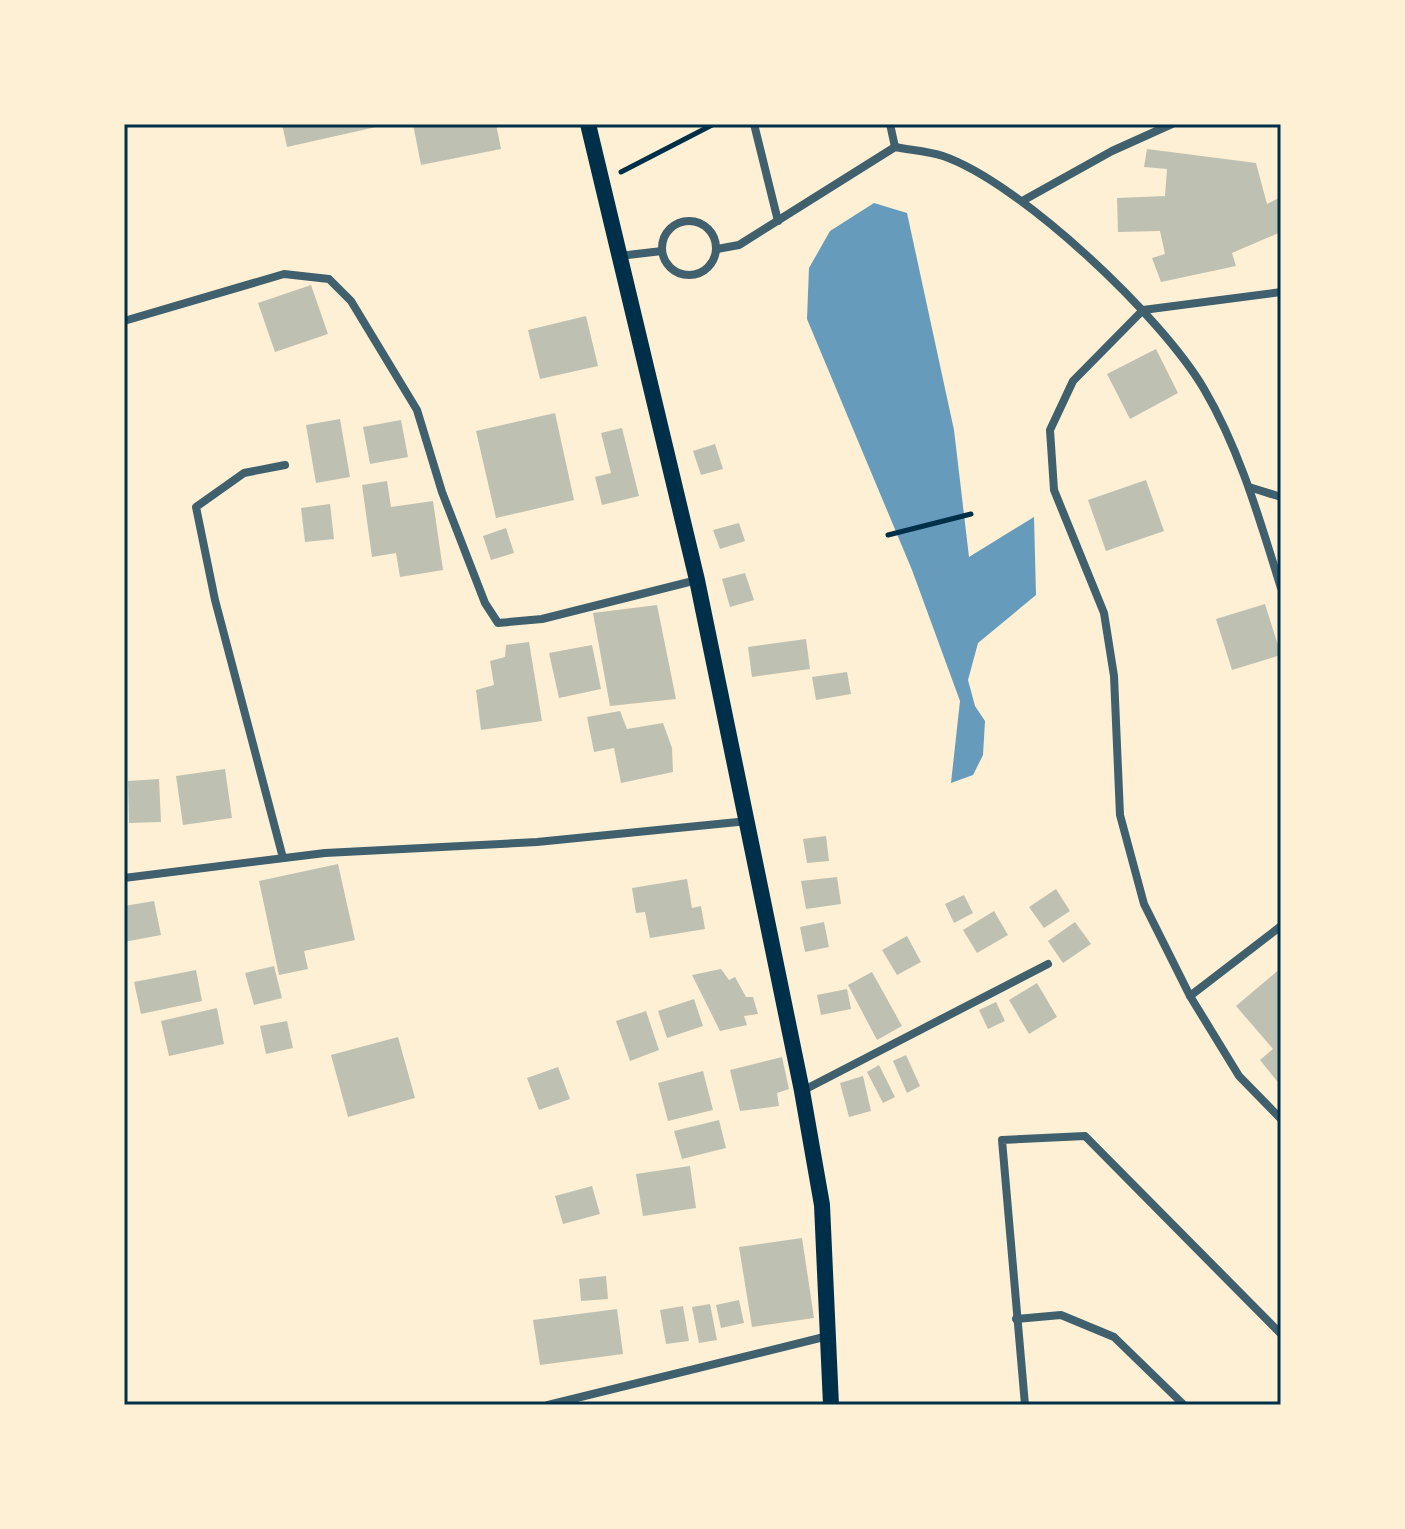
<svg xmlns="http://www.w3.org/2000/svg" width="1405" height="1529" font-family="'Zilla Slab',serif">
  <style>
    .water { fill: #669bbc }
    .building { fill: #bec0b2 }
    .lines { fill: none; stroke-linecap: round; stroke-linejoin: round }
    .path { stroke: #003049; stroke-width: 5 }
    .minor { stroke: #3f606c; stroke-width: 8 }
    .secondary { stroke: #003049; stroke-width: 16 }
    .neatline { fill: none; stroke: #003049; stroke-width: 3 }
  </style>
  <rect width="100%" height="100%" fill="#fdf0d5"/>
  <polygon class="water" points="874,203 907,213 954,430 969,557 1034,517 1036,595 978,643 968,680 975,706 985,721 983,755 973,775 951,783 960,701 912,570 807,319 809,268 830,231"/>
  <g class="building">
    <polygon points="282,124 376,124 376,127 287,147"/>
    <polygon points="413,124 496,124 501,149 421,165"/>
    <polygon points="1147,149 1256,163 1267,204 1281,197 1281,232 1232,253 1236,266 1161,282 1152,258 1165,254 1160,231 1118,232 1117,198 1165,196 1167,169 1144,167"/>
    <polygon points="311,285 328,334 275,352 258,303"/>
    <polygon points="586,316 598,366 540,379 528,330"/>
    <polygon points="1156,349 1178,393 1130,419 1107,374"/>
    <polygon points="555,413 574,500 496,518 476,431"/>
    <polygon points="340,419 350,477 316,483 306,425"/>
    <polygon points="401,420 408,457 370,464 363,427"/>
    <polygon points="622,428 639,496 602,505 595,477 611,473 601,433"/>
    <polygon points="715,444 723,469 701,475 693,451"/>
    <polygon points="1146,480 1164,531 1106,551 1088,500"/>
    <polygon points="387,481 391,507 433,501 443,570 400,577 396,553 372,557 362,485"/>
    <polygon points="330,504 334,539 305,542 301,508"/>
    <polygon points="739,523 745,541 720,549 713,530"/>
    <polygon points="506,528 514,553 491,560 483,536"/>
    <polygon points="745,573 754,600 730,607 722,579"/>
    <polygon points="1265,604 1281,655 1232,670 1216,619"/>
    <polygon points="657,605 676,699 610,706 593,613"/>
    <polygon points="806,639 810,669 752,677 748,647"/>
    <polygon points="529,642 542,721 481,730 476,690 494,685 490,661 505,657 506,645"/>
    <polygon points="592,645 601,689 559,698 549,653"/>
    <polygon points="847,672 851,694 816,700 812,677"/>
    <polygon points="620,711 627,729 663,723 672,748 673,772 621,783 614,748 594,752 587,717"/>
    <polygon points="225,769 232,818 183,825 176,776"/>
    <polygon points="159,779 161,822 129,823 128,781"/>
    <polygon points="826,836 829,861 807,863 803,839"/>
    <polygon points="338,864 355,940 304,951 308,969 279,975 259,881"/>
    <polygon points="837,877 841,904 806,909 801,881"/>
    <polygon points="687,879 692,908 701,906 705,929 650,938 645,912 636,913 632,888"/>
    <polygon points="1056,889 1070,911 1044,928 1029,907"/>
    <polygon points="964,895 973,913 954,923 945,904"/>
    <polygon points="154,901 161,935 124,942 124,906"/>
    <polygon points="994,911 1008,935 977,953 963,930"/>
    <polygon points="824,922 829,947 805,952 800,927"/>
    <polygon points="1075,922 1091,944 1063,963 1048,941"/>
    <polygon points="907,936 921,962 897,975 882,950"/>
    <polygon points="274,966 282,998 254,1005 245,973"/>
    <polygon points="1281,968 1281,1086 1260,1060 1273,1049 1236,1006"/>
    <polygon points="721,969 729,980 735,977 746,997 753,997 758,1014 744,1016 747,1025 720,1031 692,975"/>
    <polygon points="196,970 202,1001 141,1014 134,982"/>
    <polygon points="872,972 902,1026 877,1040 848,985"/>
    <polygon points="1037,983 1057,1017 1029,1034 1009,1000"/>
    <polygon points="847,989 851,1009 821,1015 817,995"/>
    <polygon points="694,999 703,1026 667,1038 658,1011"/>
    <polygon points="996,1002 1005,1021 988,1029 979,1010"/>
    <polygon points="217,1008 224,1044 169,1056 161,1021"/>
    <polygon points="646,1011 659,1050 630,1061 616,1021"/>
    <polygon points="287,1021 293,1048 266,1054 260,1026"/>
    <polygon points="398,1037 415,1098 348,1117 331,1055"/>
    <polygon points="906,1055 920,1086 907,1093 893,1061"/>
    <polygon points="782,1057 789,1089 777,1093 779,1106 740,1111 730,1070"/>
    <polygon points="879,1065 895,1097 883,1103 867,1072"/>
    <polygon points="558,1067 570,1099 539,1110 527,1078"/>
    <polygon points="703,1071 713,1110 668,1121 658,1083"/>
    <polygon points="863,1076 871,1111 849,1117 840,1083"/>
    <polygon points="719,1120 726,1148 682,1159 674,1131"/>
    <polygon points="690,1166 696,1208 643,1216 636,1174"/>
    <polygon points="592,1186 600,1214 563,1224 555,1196"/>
    <polygon points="802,1238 814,1318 752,1327 739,1247"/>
    <polygon points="606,1276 608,1299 581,1301 579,1279"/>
    <polygon points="739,1300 744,1323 721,1328 716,1305"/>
    <polygon points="710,1304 717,1340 699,1343 692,1307"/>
    <polygon points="683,1306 689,1341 666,1344 660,1310"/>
    <polygon points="617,1309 623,1354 540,1365 533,1320"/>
  </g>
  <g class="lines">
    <g class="path">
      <polyline points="621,172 714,124"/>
      <polyline points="888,535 971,514"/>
    </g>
    <g class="minor">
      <polyline points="754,124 778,221"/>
      <polyline points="890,124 895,147"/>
      <polyline points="1024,200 1112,151 1172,124"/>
      <circle cx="689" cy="248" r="27"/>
      <path d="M717,249L739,245L895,147C910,150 928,151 943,156C1021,183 1162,317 1204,389C1240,450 1260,521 1281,588"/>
      <polyline points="619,256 662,251"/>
      <polyline points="1281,292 1143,310 1073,381 1050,430 1054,490 1104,613 1114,676 1120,815 1144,904 1190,996 1239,1076 1281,1119"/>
      <polyline points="124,321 284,274 329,279 351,301 417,410 442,492 485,603 498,623 542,619 697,580"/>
      <polyline points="1249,487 1281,497"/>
      <polyline points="283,858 215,600 196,507 244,473 285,465"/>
      <polyline points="124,878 325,853 537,842 748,821"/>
      <polyline points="1190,996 1281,926"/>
      <polyline points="802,1091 1048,964"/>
      <polyline points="1016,1319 1061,1315 1114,1337 1184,1405"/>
      <polyline points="548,1405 828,1336"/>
      <polyline points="1025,1405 1002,1140 1085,1136 1281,1334"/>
    </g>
    <polyline class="secondary" points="588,124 697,580 802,1091 822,1205 831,1405"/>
  </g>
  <rect width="1405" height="1529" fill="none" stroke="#fdf0d5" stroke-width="252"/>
  <rect x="126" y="126" width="1153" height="1277" class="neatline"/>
</svg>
